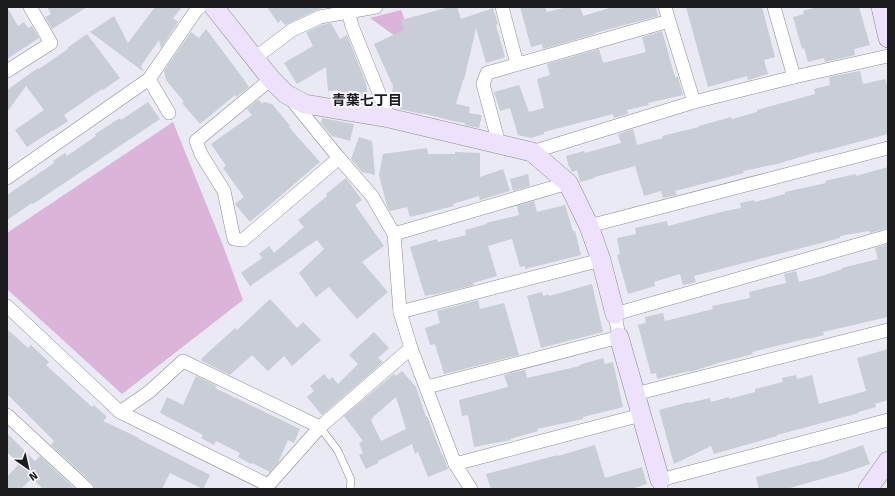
<svg xmlns="http://www.w3.org/2000/svg" width="895" height="496" font-family="'Fira Sans','Noto Sans JP',sans-serif">
  <style>
    .green { fill: #dab4d9 }
    .building { fill: #c9cdd5; fill-rule: evenodd }
    .lines { fill: none; stroke-linecap: round; stroke-linejoin: round }
    .lane-casing { stroke: #8b8b94; stroke-width: 8 }
    .street-casing { stroke: #8b8b94; stroke-width: 14 }
    .secondary-casing { stroke: #8b8b94; stroke-width: 20 }
    .lane { stroke: #fff; stroke-width: 7 }
    .street { stroke: #fff; stroke-width: 13 }
    .secondary { stroke: #ede1fb; stroke-width: 19 }
    .labels { text-anchor: middle; stroke-width: 4; stroke-linejoin: round; paint-order: stroke }
    .neighbourhood-label { font-size: 14px; font-weight: bold; fill: #1c1c1f; stroke: #f7f7ff }
  </style>
  <rect width="100%" height="100%" fill="#e9eaf3"/>
  <g class="green">
    <polygon points="401,10 416,51 370,18"/>
    <polygon points="173,122 222,243 243,300 122,394 7,289 7,233"/>
  </g>
  <g class="building">
    <polygon points="7,7 18,26 24,22 28,28 32,26 39,38 7,59"/>
    <polygon points="47,7 87,7 52,29 45,17 51,14"/>
    <polygon points="155,7 182,7 173,18 178,22 161,48 159,40 141,66 144,72 90,32 114,16 128,43"/>
    <polygon points="267,7 321,7 322,8 317,10 285,25 281,20 278,23"/>
    <polygon points="450,7 457,7 461,19 493,8 498,24 496,25 505,57 503,58 486,63 476,28 464,80 463,80 456,104 470,107 469,113 482,115 479,128 465,125 465,123 453,121 421,113 421,114 400,109 402,103 391,101 393,86 374,44 404,30 401,20"/>
    <polygon points="520,7 545,7 547,12 567,7 580,7 583,16 613,7 656,7 658,16 595,33 595,34 543,49 542,44 531,47"/>
    <polygon points="686,7 762,7 775,57 764,60 768,74 748,80 747,76 708,87"/>
    <polygon points="817,7 859,7 870,45 854,49 855,55 825,62 824,58 808,62 804,48 802,49 793,17 804,14 803,11"/>
    <polygon points="331,23 340,39 347,35 366,83 368,97 352,99 352,95 338,96 338,90 328,91 326,67 297,84 284,63 313,46 306,32 322,25"/>
    <polygon points="206,29 242,77 249,87 236,97 235,95 200,124 182,103 184,102 166,80 164,71 191,32 199,38"/>
    <polygon points="662,31 675,77 678,77 683,95 648,103 649,105 627,110 628,114 614,118 613,114 544,132 544,134 531,138 518,135 510,108 500,111 494,92 519,85 529,112 544,108 537,79 550,75 547,64 599,49 603,63 646,52 642,37"/>
    <polygon points="87,34 120,78 103,90 102,89 64,115 68,121 53,131 53,130 27,147 15,130 44,110 26,86 7,112 7,90 38,68 39,69 68,49 67,48"/>
    <polygon points="860,71 863,84 885,79 888,89 888,134 817,153 817,152 777,164 743,171 744,173 675,191 677,195 663,198 661,191 644,196 635,166 595,177 595,178 580,182 577,170 572,172 570,167 569,167 566,156 584,151 585,153 621,143 618,134 633,129 637,145 663,138 662,136 699,127 699,126 731,117 732,119 757,112 757,110 815,94 814,89 830,85 829,77"/>
    <polygon points="258,100 260,101 262,104 264,102 272,104 291,127 288,126 320,162 250,222 235,204 244,197 223,168 226,166 211,144 252,115 247,109"/>
    <polygon points="148,102 160,119 33,204 32,203 7,220 7,195 54,163 53,161 65,153 67,156 96,136 95,134 120,118 121,120"/>
    <polygon points="322,118 354,124 350,141 332,136 321,123"/>
    <polygon points="359,137 372,141 375,175 362,172 351,159"/>
    <polygon points="427,148 428,154 455,154 455,152 480,153 480,177 503,169 510,191 480,200 479,196 453,204 454,206 410,217 407,207 390,211 387,206 379,175 383,154"/>
    <polygon points="888,167 888,228 870,233 869,231 840,236 840,238 694,276 696,282 683,285 680,274 654,282 655,286 628,294 617,255 620,254 617,238 636,234 635,228 667,221 668,226 721,212 741,208 740,203 754,200 755,202 785,194 785,192 826,183 825,181 856,174 856,176"/>
    <polygon points="528,174 530,186 513,191 510,179"/>
    <polygon points="346,178 362,200 355,205 384,246 362,262 388,292 357,319 329,287 316,297 299,273 324,249 317,240 250,286 241,273 262,258 259,254 269,246 274,253 304,227 298,220 327,196 326,194"/>
    <polygon points="534,201 537,212 565,205 573,231 575,231 581,255 525,269 525,266 520,267 512,239 488,246 497,276 473,283 474,285 433,295 433,294 425,296 410,247 437,239 438,242 466,235 465,230 487,224 486,223 519,215 517,206"/>
    <polygon points="888,244 888,317 823,332 824,335 809,339 809,338 752,352 753,354 718,363 690,372 689,371 657,379 656,373 651,374 638,325 646,323 645,317 663,313 665,321 713,309 712,306 750,298 749,292 786,283 784,274 796,271 799,282 825,275 842,269 842,268 878,259 875,248"/>
    <polygon points="592,284 603,332 541,348 527,296 542,292 543,296 549,294 549,296"/>
    <polygon points="270,299 297,328 303,322 321,340 292,366 284,356 268,371 252,355 230,375 202,361 201,359 235,328 237,330"/>
    <polygon points="478,300 480,309 504,303 519,355 444,374 435,344 430,345 425,328 440,323 437,311"/>
    <polygon points="7,329 28,348 31,345 49,362 46,365 92,407 94,405 107,417 103,421 139,438 139,439 210,475 203,489 170,473 162,489 95,489 94,486 92,483 51,445 54,441 7,394"/>
    <polygon points="374,332 389,348 378,358 383,362 322,415 307,397 314,391 310,386 324,374 329,380 332,377 338,384 358,364 349,355"/>
    <polygon points="888,349 888,400 875,404 876,407 858,412 859,413 777,435 777,436 714,454 711,446 674,464 659,410 689,402 689,403 710,398 711,402 729,397 729,399 755,392 755,389 783,382 782,378 796,375 797,379 812,375 819,404 866,391 857,358"/>
    <polygon points="603,358 605,364 613,362 623,407 583,417 583,419 537,429 538,431 510,439 511,440 474,447 468,415 462,416 459,400 508,387 504,375 525,370 527,378 580,366 579,365"/>
    <path d="M402,371L416,387L426,417L427,416L442,455H443L448,469L428,477L418,452L415,454L412,444L378,461V463L366,469L359,455L363,453L359,443L363,441L344,416L394,374L396,376ZM396,397L406,429L381,441L371,420L373,419L372,418Z"/>
    <polygon points="196,376 217,386 215,388 300,429 294,443 288,440 278,463 270,472 252,463 251,464 238,457 240,453 216,441 214,445 201,438 203,435 160,413 167,397 183,405"/>
    <polygon points="7,433 35,461 40,456 75,489 43,489 32,478 21,489 7,489 7,477 19,464 7,452"/>
    <polygon points="595,445 605,478 642,467 647,484 631,489 491,489 486,474 558,455 558,456"/>
    <polygon points="863,445 870,464 850,471 786,489 759,489 756,477 815,461 815,462"/>
  </g>
  <g class="lines">
    <defs>
      <polyline id="lane" points="320,427 338,451 351,480 350,489"/>
      <g id="street">
        <polyline points="347,7 352,26 389,118"/>
        <polyline points="502,7 517,64"/>
        <polyline points="665,7 669,21 694,102"/>
        <polyline points="774,7 794,77"/>
        <polyline points="255,58 292,30 320,17 376,7"/>
        <polyline points="7,71 51,43 30,7"/>
        <polyline points="149,79 169,113"/>
        <polyline points="271,79 196,141 201,154 224,191 234,239 243,240 339,158"/>
        <polyline points="291,99 339,158 372,196 394,234 400,312 411,348 455,464 471,489"/>
        <polyline points="499,144 483,84 487,73 669,21"/>
        <polyline points="532,152 694,102 794,77 888,56"/>
        <polyline points="7,178 149,79 197,9 200,7"/>
        <polyline points="589,226 888,148"/>
        <polyline points="394,234 568,183"/>
        <polyline points="7,306 120,412 149,392 183,361 320,427"/>
        <polyline points="400,312 601,260"/>
        <polyline points="427,387 619,337 615,314 888,236"/>
        <polyline points="635,394 888,330"/>
        <polyline points="120,412 268,485"/>
        <polyline points="7,415 87,489"/>
        <polyline points="455,464 641,415"/>
        <polyline points="661,488 660,480 888,420"/>
        <polyline points="265,489 320,427 411,348"/>
      </g>
      <g id="secondary">
        <polyline points="214,7 271,79 286,94 305,104 389,118 532,152 568,183 589,226 601,260 615,314"/>
        <polyline points="881,7 888,38"/>
        <polyline points="619,337 660,480"/>
        <polyline points="868,489 888,461"/>
      </g>
    </defs>
    <use href="#lane" class="lane-casing"/>
    <use href="#street" class="street-casing"/>
    <use href="#secondary" class="secondary-casing"/>
    <use href="#lane" class="lane"/>
    <use href="#street" class="street"/>
    <use href="#secondary" class="secondary"/>
  </g>
  <g class="labels">
    <g class="neighbourhood-label">
      <text x="367" y="105">青葉七丁目</text>
    </g>
  </g>
  <rect width="895" height="496" fill="none" stroke="#1c1c1f" stroke-width="16"/>
  <g transform="translate(28 468) rotate(146)" stroke="#f7f7ff" stroke-width="3" paint-order="stroke">
  <path d="M0-3L7 15L0 10L-7 15Z" fill="#1c1c1f"/>
  <text y="-6" font-size="11" font-weight="bold" text-anchor="middle" fill="#1c1c1f">N</text>
  </g>
</svg>
